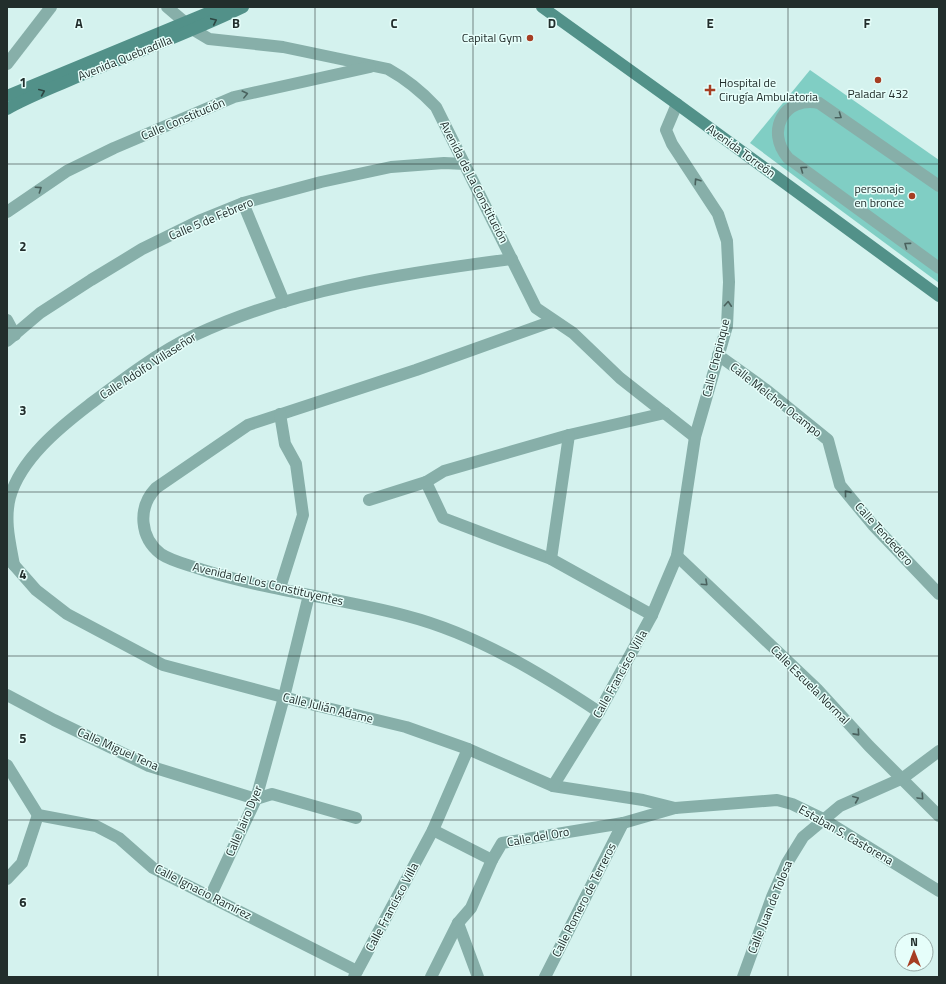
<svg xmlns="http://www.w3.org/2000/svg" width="946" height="984" font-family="'Titillium Web',sans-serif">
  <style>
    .green { fill: #80cec4 }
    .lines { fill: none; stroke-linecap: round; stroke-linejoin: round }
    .street { stroke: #87afa9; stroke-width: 12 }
    .secondary { stroke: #529189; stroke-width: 12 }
    .oneway { stroke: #2e4743 }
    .oneway2 { stroke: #4a625e }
    .grid { fill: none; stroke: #222e2c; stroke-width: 1; stroke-opacity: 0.55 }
    .poi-dot { fill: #a63e23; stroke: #e6fefa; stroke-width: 1.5 }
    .labels { text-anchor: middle; stroke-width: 3; stroke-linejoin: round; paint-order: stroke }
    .poi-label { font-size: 12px; fill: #222e2c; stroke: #e6fefa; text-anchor: end }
    .street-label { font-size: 12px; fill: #222e2c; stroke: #e6fefa }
    .grid-label { font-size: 13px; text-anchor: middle; font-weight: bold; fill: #222e2c; stroke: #e6fefa; stroke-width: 3; stroke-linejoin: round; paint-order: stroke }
  </style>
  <rect width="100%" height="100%" fill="#d4f2ee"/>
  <polygon class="green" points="810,70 939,160 939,283 750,143"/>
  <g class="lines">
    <g class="street">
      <path d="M167,7L194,30L209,39L283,47L388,69C406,79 422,92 436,107L536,308L573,333L620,378L695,437"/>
      <polyline points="7,64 51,7"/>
      <path d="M939,186L819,103C784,96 765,131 788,158L939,268"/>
      <polyline points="243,203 284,302"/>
      <polyline points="7,212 67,171 114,148 234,97 370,67"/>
      <polyline points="7,320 15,335"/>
      <path d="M553,321L416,370L248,425L156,488C137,508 140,538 161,554C173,562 190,565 203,570C270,591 340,598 407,616C476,634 540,673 599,712"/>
      <polyline points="7,341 40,313 91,280 142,249 201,220 243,203 321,182 391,167 444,163 465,164"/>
      <polyline points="718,355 765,389 828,440 840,485 873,525 939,594"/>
      <polyline points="426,482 443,518 551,559 652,615"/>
      <polyline points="369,500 426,482 444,471 569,435 665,413"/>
      <polyline points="677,556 817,689 869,746 939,816"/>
      <polyline points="7,557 36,590 67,614 163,665 302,702 406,727 468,749 553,786 643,800 675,808"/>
      <polyline points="551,559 569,435"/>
      <path d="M14,565C10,543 4,520 10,497C21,459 59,428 89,405C122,380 157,353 195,335C293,289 405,273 512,259"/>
      <polyline points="280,588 303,515 296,464 285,444 280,414"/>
      <polyline points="7,695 54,720 149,766 256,799 272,794 356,818"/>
      <polyline points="7,765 38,815 96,826 119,838 153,868 357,971"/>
      <polyline points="553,786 599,712 652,615 677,556 695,437 727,326 729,282 727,241 718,214 672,144 666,130 677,104"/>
      <polyline points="433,830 492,860"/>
      <polyline points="7,879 22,863 38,815"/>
      <polyline points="210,897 256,799 284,697 309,595"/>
      <polyline points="458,923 478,977"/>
      <polyline points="354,977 433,830 468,749"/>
      <polyline points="431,977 458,923 471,908 492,860 502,843 623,823 675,808 777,800 792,804 823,819 939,891"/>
      <polyline points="545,977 623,823"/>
      <polyline points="743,977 772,897 787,863 803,837 840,806 903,778 939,751"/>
    </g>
    <g class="secondary">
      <polyline points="542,7 677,104 939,296"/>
      <polyline points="7,96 222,7"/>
      <path d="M7,109C30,96 55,87 79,76C134,53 189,33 243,7"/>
    </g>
  </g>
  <defs><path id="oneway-chevron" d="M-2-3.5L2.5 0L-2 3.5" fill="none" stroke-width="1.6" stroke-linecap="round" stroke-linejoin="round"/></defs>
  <g class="oneway">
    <use href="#oneway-chevron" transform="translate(214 21) rotate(-25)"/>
    <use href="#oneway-chevron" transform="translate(42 92) rotate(-23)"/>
  </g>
  <g class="oneway2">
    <use href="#oneway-chevron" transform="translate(245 94) rotate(-14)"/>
    <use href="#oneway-chevron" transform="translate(839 116) rotate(35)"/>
    <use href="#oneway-chevron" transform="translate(803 169) rotate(-144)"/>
    <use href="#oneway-chevron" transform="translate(697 181) rotate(-124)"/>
    <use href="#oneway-chevron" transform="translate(39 189) rotate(-34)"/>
    <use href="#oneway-chevron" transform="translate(907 245) rotate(-144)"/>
    <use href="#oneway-chevron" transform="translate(728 304) rotate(-86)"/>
    <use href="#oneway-chevron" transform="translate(847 493) rotate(-129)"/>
    <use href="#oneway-chevron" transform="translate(705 583) rotate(43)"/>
    <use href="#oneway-chevron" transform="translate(857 733) rotate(48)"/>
    <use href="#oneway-chevron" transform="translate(921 797) rotate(47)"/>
    <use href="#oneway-chevron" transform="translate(856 799) rotate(-23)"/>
  </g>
  <path class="grid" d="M158,7V977M315,7V977M473,7V977M631,7V977M788,7V977M7,164H939M7,328H939M7,492H939M7,656H939M7,820H939"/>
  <g class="poi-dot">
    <circle cx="530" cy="38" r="4"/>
    <circle cx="878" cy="80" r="4"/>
    <path d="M708 84h4v4h4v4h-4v4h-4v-4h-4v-4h4z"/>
    <circle cx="912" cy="196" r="4"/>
  </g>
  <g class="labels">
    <g class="poi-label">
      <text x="522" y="42">Capital Gym</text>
      <text x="719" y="87" text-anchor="start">Hospital de<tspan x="719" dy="14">Cirugía Ambulatoria</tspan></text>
      <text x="878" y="98" text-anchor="middle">Paladar 432</text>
      <text x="904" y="193">personaje<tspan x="904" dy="14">en bronce</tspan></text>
    </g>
    <g class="street-label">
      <text transform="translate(125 58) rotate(-22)" y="4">Avenida Quebradilla</text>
      <text transform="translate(183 119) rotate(-23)" y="4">Calle Constitución</text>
      <text transform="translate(741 151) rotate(36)" y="4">Avenida Torreón</text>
      <text transform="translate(474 182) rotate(63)" y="4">Avenida de La Constitución</text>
      <text transform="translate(211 219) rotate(-23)" y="4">Calle 5 de Febrero</text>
      <text transform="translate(716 358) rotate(-76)" y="4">Calle Chepinque</text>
      <text transform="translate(148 366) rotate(-33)" y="4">Calle Adolfo Villaseñor</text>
      <text transform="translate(776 400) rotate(38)" y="4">Calle Melchor Ocampo</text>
      <text transform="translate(884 534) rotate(48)" y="4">Calle Tendedero</text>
      <text transform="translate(268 584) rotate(13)" y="4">Avenida de Los Constituyentes</text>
      <text transform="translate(620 674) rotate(-61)" y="4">Calle Francisco Villa</text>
      <text transform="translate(810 685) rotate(45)" y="4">Calle Escuela Normal</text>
      <text transform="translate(328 708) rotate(14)" y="4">Calle Julián Adame</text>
      <text transform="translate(118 749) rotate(24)" y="4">Calle Miguel Tena</text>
      <text transform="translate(244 821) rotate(-67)" y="4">Calle Jairo Dyer</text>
      <text transform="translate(846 835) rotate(30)" y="4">Estaban S. Castorena</text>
      <text transform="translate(538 837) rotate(-10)" y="4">Calle del Oro</text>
      <text transform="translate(203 892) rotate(27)" y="4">Calle Ignacio Ramírez</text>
      <text transform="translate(584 900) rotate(-63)" y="4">Calle Romero de Terreros</text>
      <text transform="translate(392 907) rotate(-62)" y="4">Calle Francisco Villa</text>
      <text transform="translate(770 907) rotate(-68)" y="4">Calle Juan de Tolosa</text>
    </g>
  </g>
  <g class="grid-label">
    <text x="79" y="28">A</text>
    <text x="236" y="28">B</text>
    <text x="394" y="28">C</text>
    <text x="552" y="28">D</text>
    <text x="710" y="28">E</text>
    <text x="867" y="28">F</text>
    <text x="23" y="87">1</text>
    <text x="23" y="251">2</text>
    <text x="23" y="415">3</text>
    <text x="23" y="579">4</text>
    <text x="23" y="743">5</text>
    <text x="23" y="907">6</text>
  </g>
  <rect width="946" height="984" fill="none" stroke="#222e2c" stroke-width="16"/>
  <g transform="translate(914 952)"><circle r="19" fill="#e6fefa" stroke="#98aba8"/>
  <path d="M0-3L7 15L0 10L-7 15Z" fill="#a63e23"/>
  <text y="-6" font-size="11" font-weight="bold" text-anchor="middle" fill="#222e2c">N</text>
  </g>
</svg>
